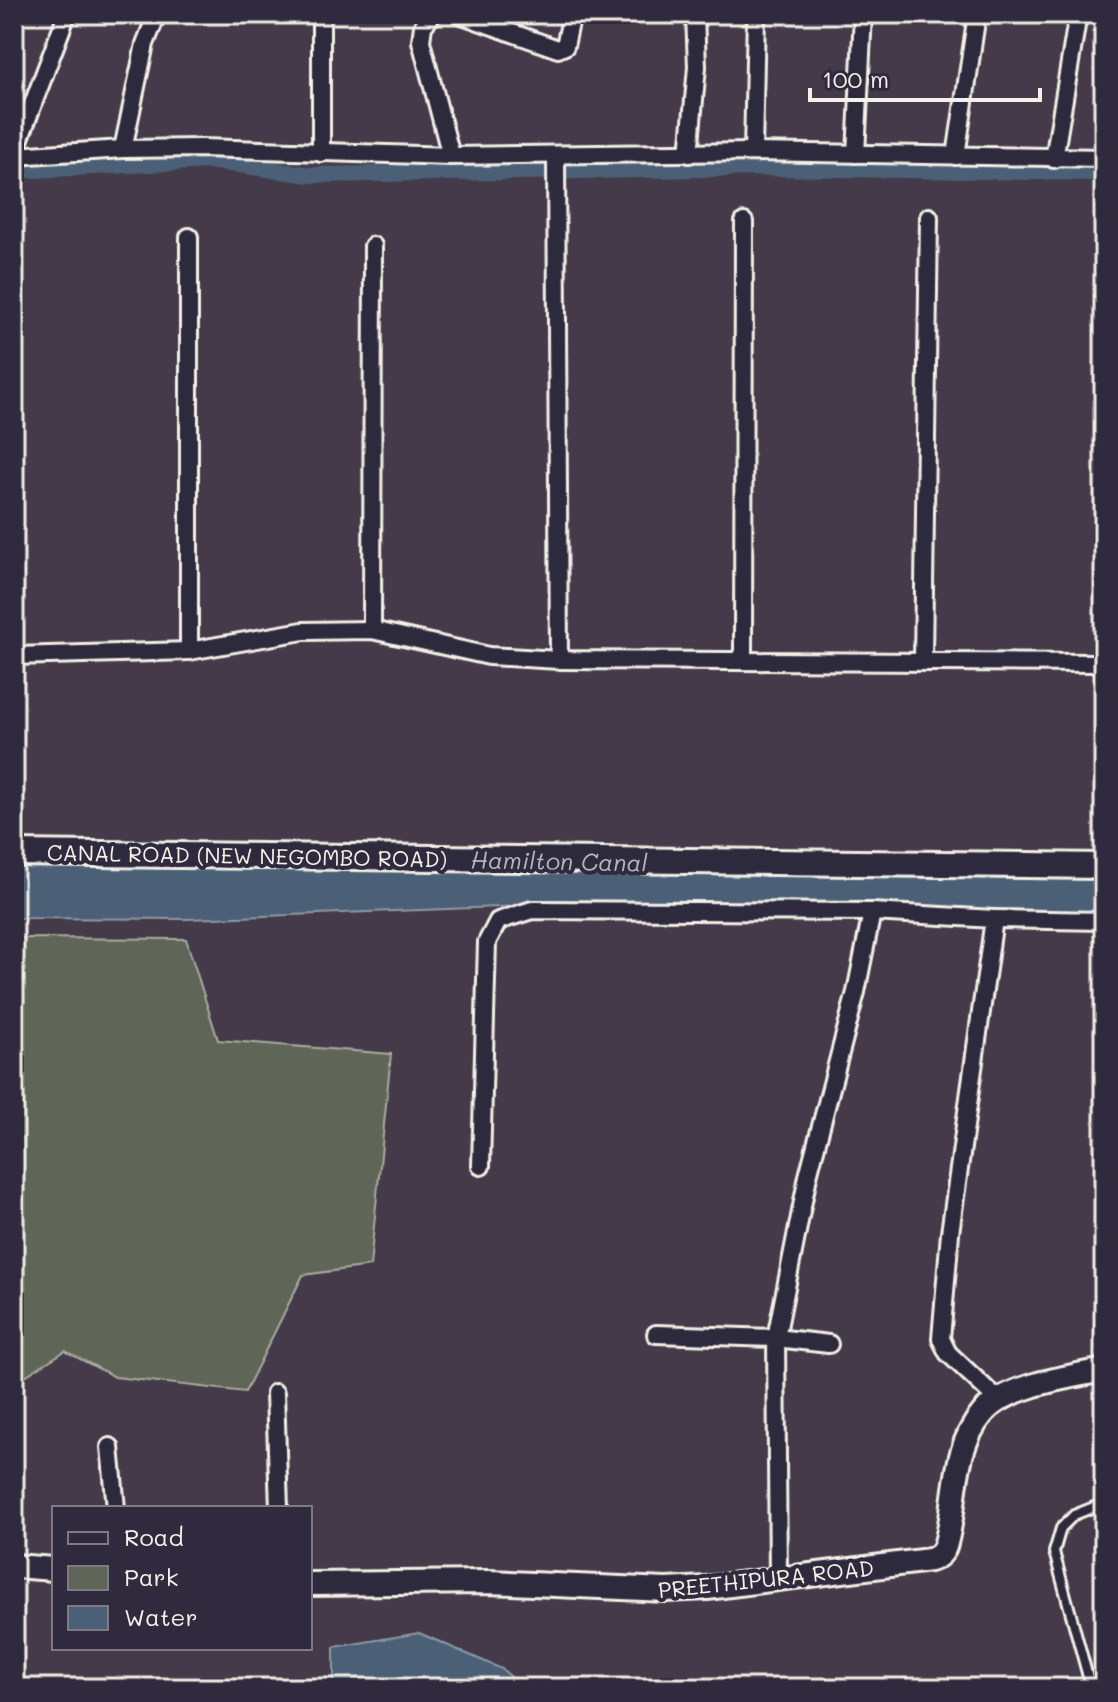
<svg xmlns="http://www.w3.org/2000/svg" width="1118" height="1702" font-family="Mali,sans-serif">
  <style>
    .green { fill: #5f6659; stroke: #aaaca0; stroke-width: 2 }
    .water { fill: #4c6077; stroke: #8f9aa4; stroke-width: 2 }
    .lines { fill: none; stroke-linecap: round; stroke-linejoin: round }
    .canal { stroke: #4c6077; stroke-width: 16 }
    .lane-casing { stroke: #f4f1e8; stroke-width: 14 }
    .street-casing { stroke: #f4f1e8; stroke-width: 22 }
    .secondary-casing { stroke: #f4f1e8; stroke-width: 28 }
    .primary-casing { stroke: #f4f1e8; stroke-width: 30 }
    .lane { stroke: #2f2a3d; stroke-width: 8 }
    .street { stroke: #2f2a3d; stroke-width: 16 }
    .secondary { stroke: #2f2a3d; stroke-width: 22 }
    .primary { stroke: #2f2a3d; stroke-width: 24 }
    .labels { text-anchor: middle; stroke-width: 8; stroke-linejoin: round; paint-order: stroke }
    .street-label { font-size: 22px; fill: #f4f1e8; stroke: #2f2a3d }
    .water-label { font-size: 24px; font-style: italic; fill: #b1b7bb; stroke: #2f2a3d }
  </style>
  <rect width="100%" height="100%" fill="#443a49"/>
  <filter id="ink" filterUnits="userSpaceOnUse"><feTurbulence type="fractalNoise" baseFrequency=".0125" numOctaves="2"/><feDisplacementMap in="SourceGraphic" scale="16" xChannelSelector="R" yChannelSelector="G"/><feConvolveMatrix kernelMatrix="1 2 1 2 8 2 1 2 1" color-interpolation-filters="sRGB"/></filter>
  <g filter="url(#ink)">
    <polygon class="green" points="14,938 186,939 218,1040 391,1054 370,1266 303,1275 245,1392 115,1377 65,1351 14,1383"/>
    <g class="water">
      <polygon points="14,867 303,869 1104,880 1104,914 835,906 607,903 187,919 14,918"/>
      <polygon points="419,1633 502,1669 524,1688 334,1688 334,1647"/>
    </g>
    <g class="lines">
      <polyline class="canal" points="14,171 209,161 310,175 773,168 1104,173"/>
      <defs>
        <polyline id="lane" points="1091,1688 1054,1552 1061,1528 1074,1515 1104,1503"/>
        <g id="street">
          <polyline points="321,14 321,153"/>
          <polyline points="433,14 423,26 421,41 451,156"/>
          <polyline points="459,14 558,49 565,46 572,14"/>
          <polyline points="123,149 145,44 157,14"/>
          <polyline points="753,152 756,14"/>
          <polyline points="14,154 67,14"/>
          <polyline points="689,154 697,67 695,14"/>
          <polyline points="856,154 863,14"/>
          <polyline points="14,156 123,149 202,148 451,156 753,152 1104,158"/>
          <polyline points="956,156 977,14"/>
          <polyline points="556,157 559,660"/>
          <polyline points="1054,159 1078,14"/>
          <polyline points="372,630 373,246"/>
          <polyline points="189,651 189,237"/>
          <polyline points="14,656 189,651 303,631 372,630 489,656 559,660 1104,663"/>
          <polyline points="743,659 744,222"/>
          <polyline points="923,661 929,217"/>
          <polyline points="994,919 1104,921"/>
          <polyline points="481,1166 487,942 498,921 532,910 872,912 994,919 950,1233 941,1339 948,1353 999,1401"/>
          <polyline points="656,1334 776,1338 829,1344"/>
          <polyline points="275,1393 279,1508"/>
          <polyline points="110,1447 116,1508"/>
          <polyline points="778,1579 776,1338 808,1176 856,992 872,912"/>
        </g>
        <g id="secondary">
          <polyline points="14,1566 54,1569"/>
          <path d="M310,1584L489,1582L666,1590L707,1588L930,1560C939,1557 944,1552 946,1543C958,1499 951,1450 983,1413C1007,1385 1069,1377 1104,1370"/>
        </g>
        <polyline id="primary" points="14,853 1104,866"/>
      </defs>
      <use href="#lane" class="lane-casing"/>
      <use href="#street" class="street-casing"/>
      <use href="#secondary" class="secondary-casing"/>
      <use href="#primary" class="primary-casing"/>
      <use href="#lane" class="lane"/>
      <use href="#street" class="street"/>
      <use href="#secondary" class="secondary"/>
      <use href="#primary" class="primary"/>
    </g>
  </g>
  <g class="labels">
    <g class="street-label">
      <text transform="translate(247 856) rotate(1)" y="8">CANAL ROAD (NEW NEGOMBO ROAD)</text>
      <text transform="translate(766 1579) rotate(-6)" y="8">PREETHIPURA ROAD</text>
    </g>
    <g class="water-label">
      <text transform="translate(559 862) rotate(1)" y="8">Hamilton Canal</text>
    </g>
  </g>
  <rect width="1118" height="1702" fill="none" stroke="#2f2a3d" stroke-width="48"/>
  <rect x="24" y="24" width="1070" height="1654" fill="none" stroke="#f4f1e8" stroke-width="3" filter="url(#ink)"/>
  <rect x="52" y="1506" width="260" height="144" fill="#2f2a3d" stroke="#7e7a81" stroke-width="2"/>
  <rect x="68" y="1532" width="40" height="12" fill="#2f2a3d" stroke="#7e7a81" stroke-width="2"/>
  <text x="124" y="1546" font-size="24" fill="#f4f1e8">Road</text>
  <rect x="68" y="1566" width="40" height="24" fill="#5f6659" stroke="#7e7a81" stroke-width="2"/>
  <text x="124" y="1586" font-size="24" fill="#f4f1e8">Park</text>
  <rect x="68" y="1606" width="40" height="24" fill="#4c6077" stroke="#7e7a81" stroke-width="2"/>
  <text x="124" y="1626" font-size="24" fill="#f4f1e8">Water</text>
  <path d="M810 88v12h230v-12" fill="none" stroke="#f4f1e8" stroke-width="4"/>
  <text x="822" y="88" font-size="24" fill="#f4f1e8" stroke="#2f2a3d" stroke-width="6" paint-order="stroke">100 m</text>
</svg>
